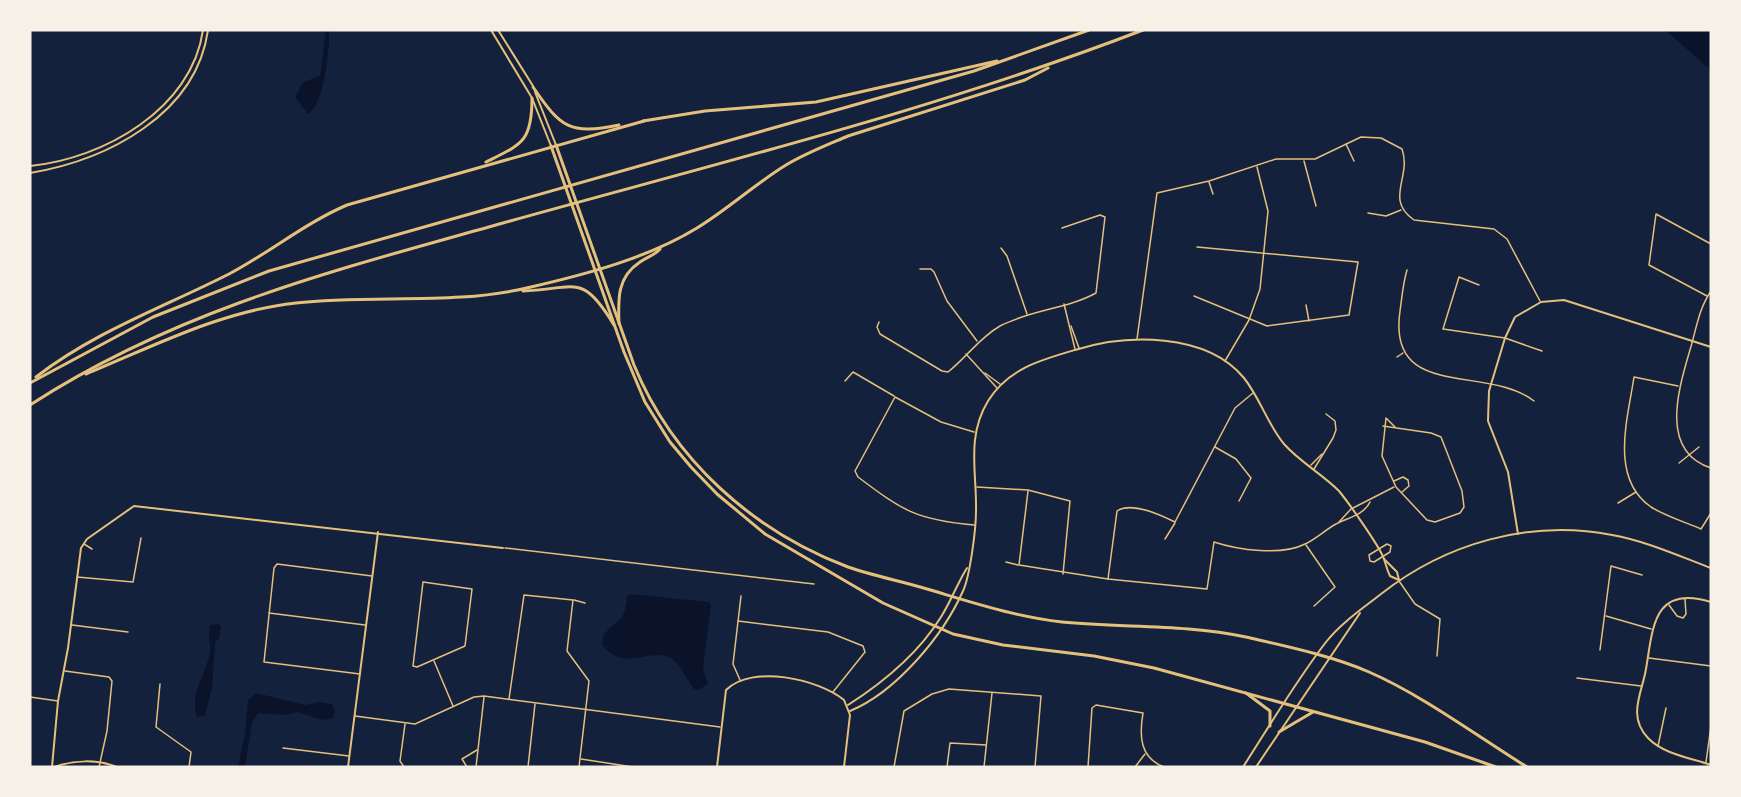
<svg xmlns="http://www.w3.org/2000/svg" width="1741" height="797" font-family="'Work Sans',sans-serif">
  <style>
    .water { fill: #0b132b }
    .lines { fill: none; stroke-linecap: round; stroke-linejoin: round }
    .minor { stroke: #e5c07b; stroke-width: 1.5 }
    .tertiary { stroke: #e5c07b; stroke-width: 2 }
    .secondary { stroke: #e5c07b; stroke-width: 2 }
    .primary { stroke: #e5c07b; stroke-width: 3 }
    .motorway { stroke: #e5c07b; stroke-width: 3 }
  </style>
  <rect width="100%" height="100%" fill="#14213d"/>
  <g class="water">
    <path d="M326,30H329C330,48 324,106 308,114L295,97L303,82L320,76Z"/>
    <polygon points="1665,30 1711,30 1711,70 1666,31"/>
    <path d="M630,594L709,602L711,605L703,669L708,684L698,690L694,689C686,679 682,666 672,659C652,645 625,674 602,645L603,636C617,617 624,626 627,597Z"/>
    <path d="M217,624L221,626L219,638L215,643L212,688L205,716L197,717C190,694 203,679 209,657C213,645 206,638 211,625Z"/>
    <polygon points="256,693 305,705 319,702 332,704 335,710 333,718 322,720 298,712 285,715 258,713 252,723 245,767 238,767 245,734 248,700"/>
  </g>
  <g class="lines">
    <g class="minor">
      <polyline points="1346,144 1354,161"/>
      <polyline points="1304,161 1316,206"/>
      <polyline points="1209,182 1213,194"/>
      <polyline points="1368,213 1386,216 1401,210"/>
      <polyline points="1001,248 1007,256 1027,314"/>
      <polyline points="920,269 931,269 934,272 947,301 977,341"/>
      <path d="M1407,270C1403,283 1402,297 1400,311C1387,401 1486,364 1534,401"/>
      <polyline points="1479,285 1459,277 1443,329 1505,338 1542,351"/>
      <path d="M1711,291C1700,307 1697,324 1692,343C1681,382 1656,450 1711,468"/>
      <polyline points="1194,296 1267,326 1349,315 1358,262 1197,247"/>
      <polyline points="1707,296 1649,265 1656,214 1711,244"/>
      <polyline points="1064,304 1075,349"/>
      <polyline points="1306,305 1309,321"/>
      <path d="M879,322L877,327L880,334L942,371L948,372C967,357 979,338 1000,326C1030,310 1067,309 1096,293L1105,217L1100,215L1062,228"/>
      <polyline points="1071,326 1079,348"/>
      <path d="M1137,339L1157,193L1209,181L1276,159H1315L1361,137L1381,138L1402,149C1412,177 1384,199 1414,220L1494,229L1507,239L1540,301"/>
      <polyline points="966,354 997,388"/>
      <polyline points="1397,357 1403,353"/>
      <polyline points="1225,361 1249,320 1260,289 1268,211 1257,167"/>
      <polyline points="985,373 1000,384"/>
      <polyline points="845,381 853,372 894,396"/>
      <path d="M1678,386L1634,377C1628,418 1609,478 1651,507C1665,516 1685,522 1701,529L1711,513"/>
      <path d="M1253,393L1235,408L1175,522C1161,515 1132,501 1117,511L1108,579L1207,589L1214,542C1238,550 1282,556 1305,544C1316,539 1325,530 1336,524C1347,518 1364,515 1370,502"/>
      <polyline points="1383,426 1431,433 1441,437 1462,491 1464,507 1460,513 1435,522 1427,520 1396,487 1382,456 1386,418 1395,427"/>
      <polyline points="1215,447 1236,459 1251,478 1239,501"/>
      <polyline points="1679,463 1699,447"/>
      <polyline points="1311,465 1322,454"/>
      <polyline points="1314,469 1333,438 1336,430 1335,421 1326,414"/>
      <polyline points="1394,481 1403,477 1408,480 1409,486 1402,492"/>
      <polyline points="977,487 1028,490 1070,501 1063,574"/>
      <polyline points="1028,491 1019,565 1108,579"/>
      <polyline points="1618,503 1636,492"/>
      <polyline points="1339,522 1351,509 1394,487"/>
      <path d="M974,525C917,520 903,511 858,477L855,471L895,397L941,422L974,432"/>
      <polyline points="1165,539 1175,523"/>
      <polyline points="84,544 92,549"/>
      <polygon points="1387,544 1391,546 1390,552 1374,562 1370,561 1369,555"/>
      <polyline points="1306,545 1335,587 1314,606"/>
      <polyline points="505,548 814,584"/>
      <polyline points="1006,562 1018,565"/>
      <polyline points="77,577 133,582 141,538"/>
      <polyline points="1399,581 1415,604 1440,619 1437,656"/>
      <polygon points="423,582 472,589 465,646 417,667 413,666"/>
      <polyline points="574,600 585,603"/>
      <polyline points="1669,605 1677,616 1683,618 1686,614 1685,599"/>
      <polyline points="269,613 365,625"/>
      <polyline points="1606,616 1651,629"/>
      <polyline points="738,621 828,632 863,646 865,652 833,692"/>
      <polyline points="72,625 128,632"/>
      <polyline points="1600,650 1611,566 1642,575"/>
      <polyline points="1649,658 1711,666"/>
      <polyline points="434,661 453,706"/>
      <polyline points="65,671 109,677 112,681 107,731 99,767"/>
      <polyline points="360,674 264,662 274,568 277,564 372,576"/>
      <polyline points="1577,678 1641,686"/>
      <polyline points="740,680 733,664 741,596"/>
      <polyline points="160,684 156,727 191,752 189,767"/>
      <polyline points="30,697 58,701"/>
      <polyline points="509,699 524,595 573,600 567,651 589,681 579,767"/>
      <polyline points="355,716 415,724 474,697 484,696 720,727"/>
      <polyline points="1658,746 1666,708"/>
      <polyline points="283,748 349,756"/>
      <polyline points="581,759 633,767"/>
      <polyline points="1706,762 1711,726"/>
      <polyline points="404,767 400,761 405,724"/>
      <polyline points="467,767 462,759 477,750"/>
      <polyline points="476,767 484,697"/>
      <polyline points="528,767 535,704"/>
      <polyline points="894,767 904,711 932,694 949,689 1041,696 1035,767"/>
      <polyline points="947,767 950,743 986,745"/>
      <polyline points="984,767 992,693"/>
      <path d="M1088,767L1092,708L1096,705L1143,713C1139,736 1140,758 1164,767"/>
      <polyline points="1135,767 1145,754"/>
    </g>
    <g class="tertiary">
      <path d="M30,166C103,159 192,109 203,30"/>
      <path d="M30,173C107,160 196,115 208,30"/>
      <polyline points="1518,534 1508,472 1488,421 1489,391 1505,338 1515,317 1541,302 1564,300 1711,347"/>
      <polyline points="1384,559 1397,572 1399,580"/>
      <path d="M1711,602C1653,584 1653,628 1646,669C1642,693 1627,716 1648,738C1663,754 1691,758 1711,765"/>
      <path d="M848,705C884,682 918,654 941,617C951,601 957,584 967,568"/>
      <path d="M850,711C896,692 943,636 963,591C970,576 976,529 976,511C977,473 966,437 988,401C1008,369 1040,360 1075,350C1126,334 1206,332 1244,378C1260,398 1268,425 1284,444C1300,462 1322,474 1339,491C1348,502 1380,547 1384,559C1386,565 1387,570 1390,576L1399,580"/>
      <polyline points="52,767 58,701 68,648 81,548 87,539 134,506 503,548"/>
      <path d="M54,767C74,760 97,759 117,767"/>
      <polyline points="348,767 378,532"/>
      <path d="M717,767L726,690C752,664 818,679 844,700L850,715L844,767"/>
    </g>
    <g class="secondary">
      <polyline points="491,30 532,98 551,146"/>
      <polyline points="498,30 533,86"/>
      <polyline points="535,92 556,145"/>
      <path d="M1243,767C1270,725 1296,681 1326,642C1341,623 1362,609 1381,594C1446,543 1530,519 1612,535C1646,541 1679,556 1711,568"/>
      <polyline points="1256,767 1360,613"/>
    </g>
    <g class="primary">
      <path d="M556,145L634,365C673,460 753,531 848,567C874,576 901,581 927,589C971,602 1016,617 1062,622C1123,628 1186,624 1246,637C1285,646 1333,656 1369,672C1422,695 1477,736 1527,767"/>
      <polyline points="551,146 624,352 645,402 670,442 691,467 717,494 765,534 883,603 953,634 1003,645 1094,656 1154,668 1425,742 1496,767"/>
      <polyline points="1246,693 1270,711 1270,726"/>
      <polyline points="1279,732 1313,712"/>
    </g>
    <g class="motorway">
      <path d="M533,87C561,128 570,135 619,125"/>
      <polyline points="643,121 705,111 816,102 997,61"/>
      <path d="M486,162C522,144 532,142 532,98"/>
      <path d="M523,291C576,289 582,272 614,325"/>
      <path d="M619,324C618,299 617,277 640,262C647,257 655,255 660,249"/>
      <path d="M86,374C154,346 221,311 296,303C373,294 455,306 531,287C587,274 648,258 697,228C728,209 755,184 786,165C806,153 827,145 848,136L1025,80L1048,68"/>
      <path d="M36,377C96,331 162,308 229,274C269,253 305,223 347,205L644,121"/>
      <polyline points="30,383 153,317 269,271 974,71 1089,30"/>
      <path d="M30,405C178,309 336,270 503,223C718,163 935,110 1143,30"/>
    </g>
  </g>
  <rect width="1741" height="797" fill="none" stroke="#f6f1e7" stroke-width="63"/>
</svg>
